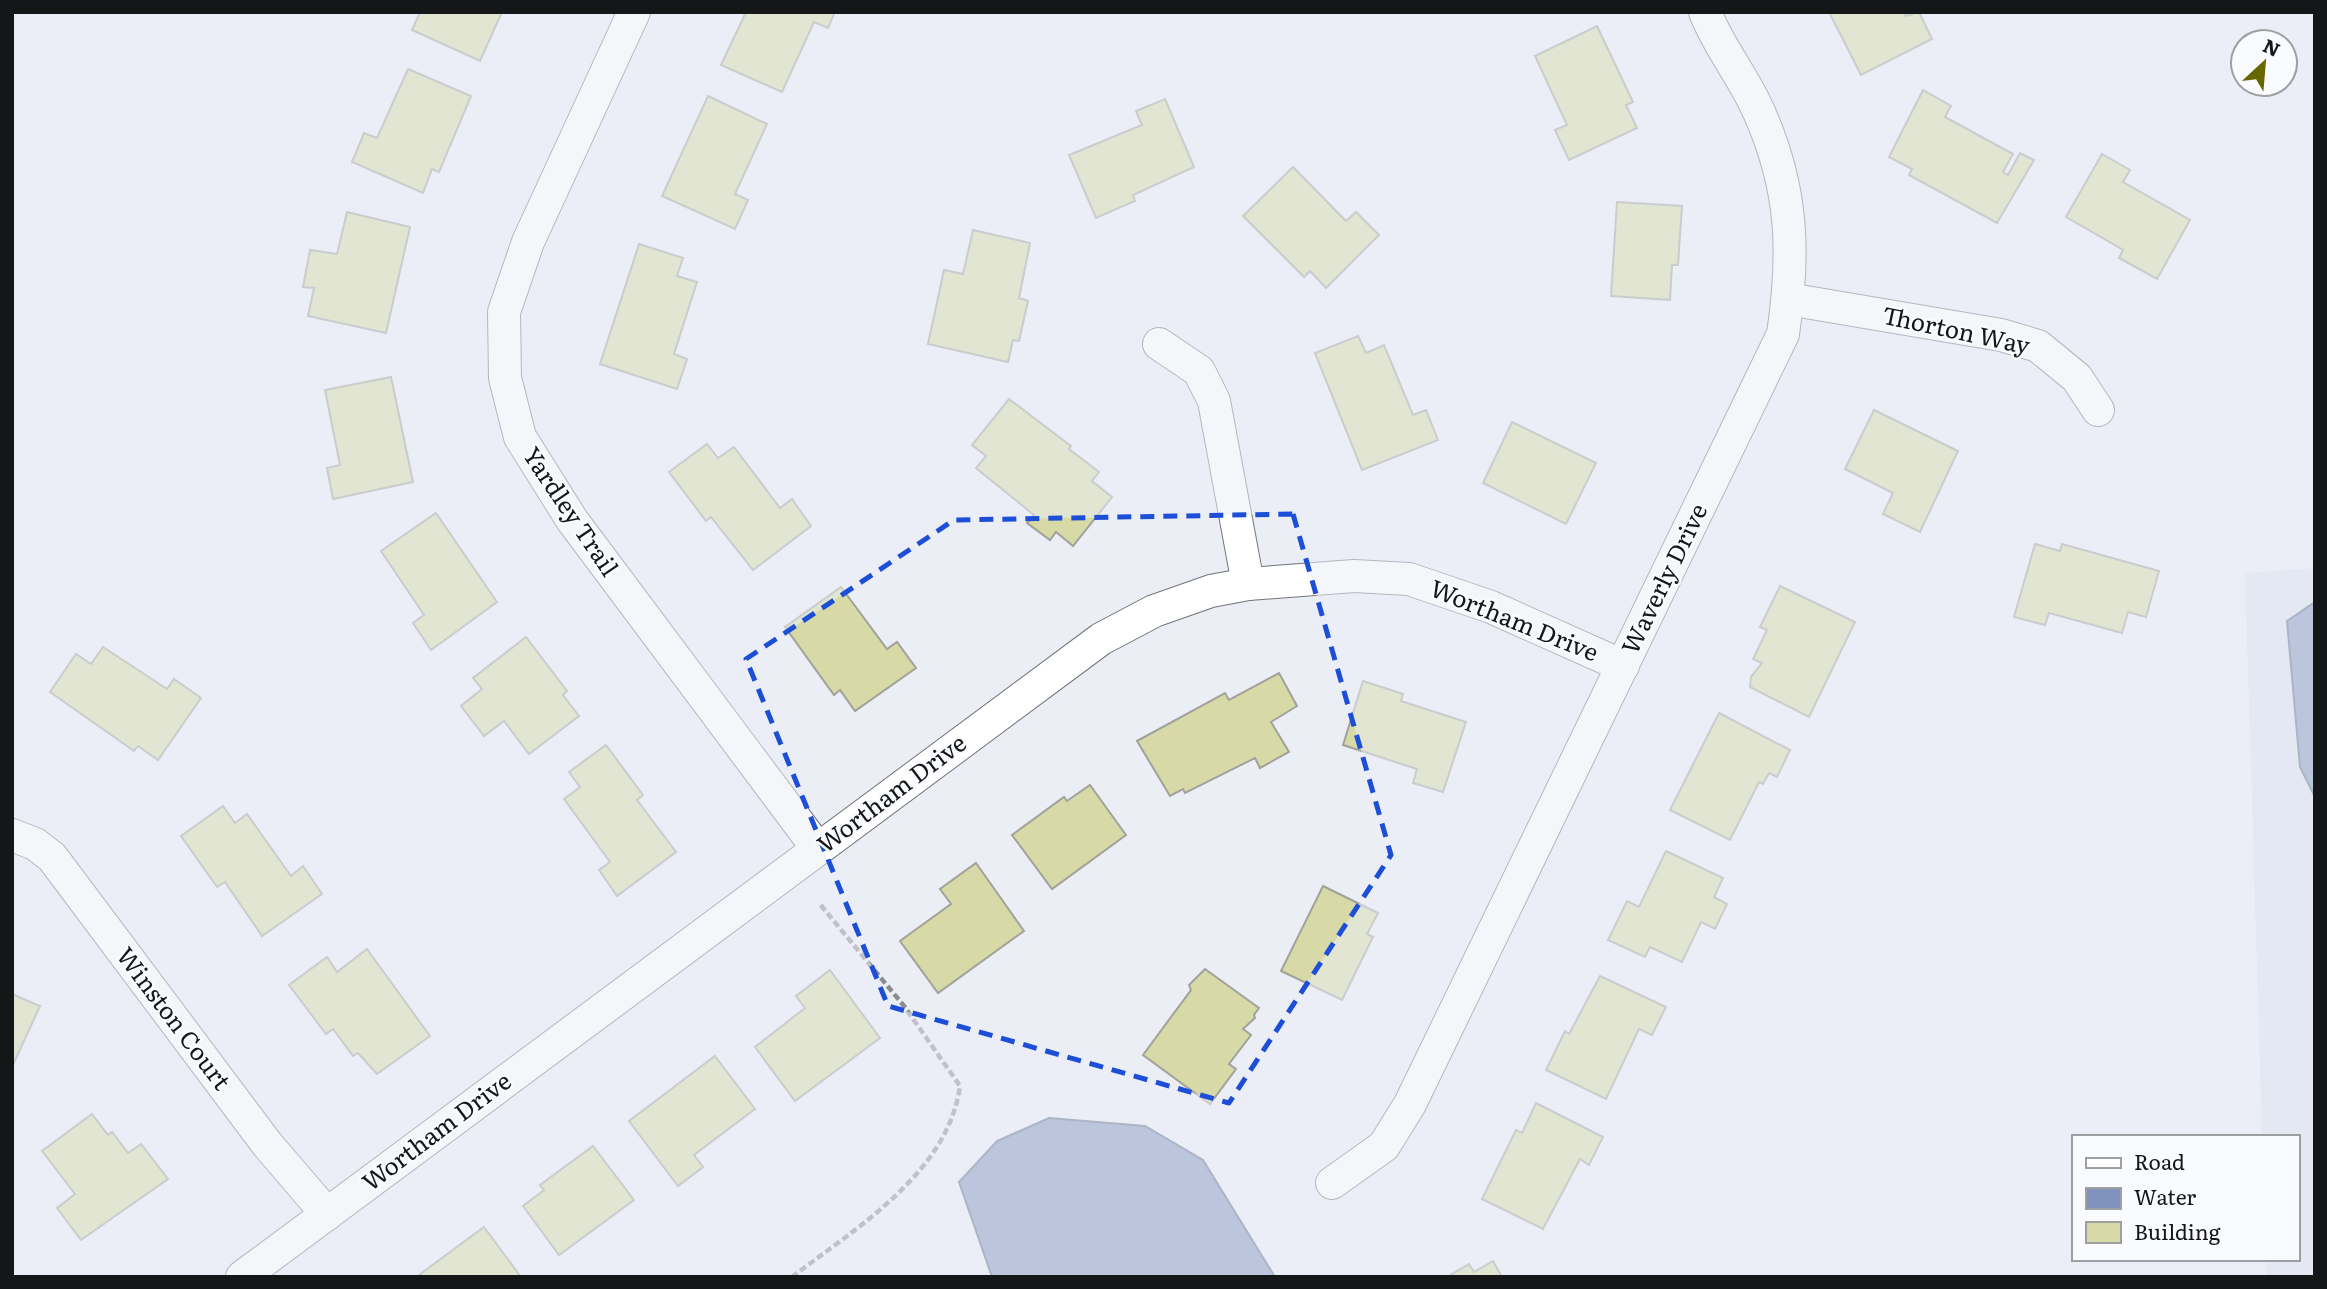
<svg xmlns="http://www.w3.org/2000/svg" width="2327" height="1289" font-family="Literata,serif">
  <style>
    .built { fill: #dbe1ef }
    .water { fill: #8093bd; stroke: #606e8c; stroke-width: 2 }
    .building { fill: #d7d9a7; stroke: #a2a29b; stroke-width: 2 }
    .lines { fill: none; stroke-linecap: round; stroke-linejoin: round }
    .street-casing { stroke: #71747a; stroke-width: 34 }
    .path { stroke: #8a8c91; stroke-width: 4.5; stroke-dasharray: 7 3.5; stroke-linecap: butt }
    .street { stroke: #fff; stroke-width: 32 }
    .marked { fill: none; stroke: #1d4ed8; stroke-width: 5; stroke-dasharray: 14 9; stroke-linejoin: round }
    .labels { text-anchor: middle; stroke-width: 5; stroke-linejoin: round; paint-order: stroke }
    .street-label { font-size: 24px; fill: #151618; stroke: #fafbfe }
  </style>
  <rect width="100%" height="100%" fill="#ebeef5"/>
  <polygon class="built" points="2315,568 2315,1277 2266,1277 2266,1259 2297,1259 2297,1137 2262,1137 2245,573"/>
  <g class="water">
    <polygon points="2315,602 2315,797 2300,767 2287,621"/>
    <polygon points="1049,1118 1145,1126 1203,1160 1275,1277 992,1277 959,1182 997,1141"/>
  </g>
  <g class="building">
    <polygon points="420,12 502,12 480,61 412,30"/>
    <polygon points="746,12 835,12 828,28 814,22 782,92 721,65"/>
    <polygon points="1829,12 1904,12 1906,16 1919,12 1932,39 1861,75"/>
    <polygon points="1597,26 1633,102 1626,105 1637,128 1569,160 1555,130 1567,125 1535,56"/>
    <polygon points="408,69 471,96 439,172 432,169 423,193 352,162 364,133 377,138"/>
    <polygon points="1923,90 1951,106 1945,117 2013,154 2003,172 2008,175 2020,153 2034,160 1997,223 1909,175 1912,169 1889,157"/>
    <polygon points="708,96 767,124 735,194 748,200 735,229 662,196"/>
    <polygon points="1165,99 1194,167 1133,195 1135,201 1096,218 1069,155 1142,125 1136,111"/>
    <polygon points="2102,154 2130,170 2123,182 2190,220 2157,279 2119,258 2123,250 2066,217"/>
    <polygon points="1293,167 1346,221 1356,212 1379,235 1326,288 1310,271 1304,277 1243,216"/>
    <polygon points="1617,202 1682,206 1678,265 1672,265 1670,300 1611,296"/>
    <polygon points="347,212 410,227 386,333 308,316 314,288 303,287 310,250 337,254"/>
    <polygon points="973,230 1030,243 1019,298 1028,301 1019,341 1013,340 1008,362 928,344 944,270 963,274"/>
    <polygon points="639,244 683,258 677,276 697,282 674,354 687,359 677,389 600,364"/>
    <polygon points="1358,336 1366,353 1384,345 1413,415 1426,410 1438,440 1362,470 1315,353"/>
    <polygon points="391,377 413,482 333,499 327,468 340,465 325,390"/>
    <polygon points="1009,399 1071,446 1069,449 1099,472 1092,481 1112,497 1073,546 1056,532 1050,540 1027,523 1034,515 976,468 986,456 972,445"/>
    <polygon points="1874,410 1958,451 1920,532 1883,514 1893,493 1845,469"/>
    <polygon points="1512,422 1596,463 1566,524 1483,483"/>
    <polygon points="707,444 718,458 734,447 780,508 792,499 811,526 753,570 711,517 706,521 669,472"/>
    <polygon points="436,513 497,602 431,650 413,623 424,615 381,551"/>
    <polygon points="2035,544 2060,551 2062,544 2159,571 2146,617 2128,612 2122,633 2049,613 2045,625 2014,617"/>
    <polygon points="1780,586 1855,622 1809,717 1750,687 1751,677 1762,663 1753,659 1767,630 1760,627"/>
    <polygon points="841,587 887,649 897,642 916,668 855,711 840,690 834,695 785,627"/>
    <polygon points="526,637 567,691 563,695 579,716 529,754 504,721 484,736 461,706 482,689 473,678"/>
    <polygon points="103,647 167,689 174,679 201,698 158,760 138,746 134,751 50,692 76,654 91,664"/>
    <polygon points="1279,673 1297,706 1271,722 1289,752 1260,768 1255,758 1185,793 1183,789 1170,796 1137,741 1225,693 1229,700"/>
    <polygon points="1363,681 1403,694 1401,701 1466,722 1443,792 1413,783 1417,769 1343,745"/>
    <polygon points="1719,713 1790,750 1777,777 1769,773 1763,784 1759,782 1730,840 1670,810"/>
    <polygon points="606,745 643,795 637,800 676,852 617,896 599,870 610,862 564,799 580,787 569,772"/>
    <polygon points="1090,785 1126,835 1052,889 1012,835 1064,797 1067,801"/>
    <polygon points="223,806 235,823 247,814 291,876 303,866 322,894 262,936 225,882 217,887 181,836"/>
    <polygon points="1666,851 1723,878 1714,897 1727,904 1715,929 1701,922 1682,962 1650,947 1645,957 1608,940 1627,901 1639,907"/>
    <polygon points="976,863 1024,931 938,993 900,941 951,904 940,889"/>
    <polygon points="1323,886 1378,913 1367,934 1373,937 1342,1000 1281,971"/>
    <polygon points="367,949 430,1036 377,1074 358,1053 353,1056 333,1029 326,1034 289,985 327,957 337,972"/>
    <polygon points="1205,969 1259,1008 1254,1015 1255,1018 1243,1029 1251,1035 1229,1064 1236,1069 1210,1104 1143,1055 1191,990 1189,985"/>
    <polygon points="830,970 880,1038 795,1101 755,1047 805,1008 796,996"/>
    <polygon points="1600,976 1666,1007 1652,1035 1639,1029 1606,1099 1546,1070 1565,1031 1569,1034"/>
    <polygon points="12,994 40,1006 12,1067"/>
    <polygon points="715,1056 755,1109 694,1155 703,1167 678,1186 629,1121"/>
    <polygon points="1536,1103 1603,1137 1589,1165 1580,1159 1543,1229 1482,1199 1516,1130 1522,1133"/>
    <polygon points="92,1114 108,1135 112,1132 128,1153 141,1144 168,1179 81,1240 57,1208 75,1194 42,1151"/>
    <polygon points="593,1146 634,1200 559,1255 523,1206 544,1190 540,1185"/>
    <polygon points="484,1227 521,1277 421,1277 419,1275"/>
    <polygon points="1493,1261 1502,1277 1447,1277 1469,1264 1474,1272"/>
  </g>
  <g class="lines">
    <defs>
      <g id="street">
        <polyline points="634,12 528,242 504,312 505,378 520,437 572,520 818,849"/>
        <polyline points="1788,299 2001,335 2038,346 2077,378 2098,410"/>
        <polyline points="1159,344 1199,371 1214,401 1248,584"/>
        <polyline points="12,835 35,844 52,857 267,1144 327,1214"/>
        <path d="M1332,1183L1384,1146L1410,1104L1783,334C1795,253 1793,188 1759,112C1744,77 1719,48 1705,12"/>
        <polyline points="242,1277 1101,639 1154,611 1211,591 1248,584 1354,576 1409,579 1491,607 1623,666"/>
      </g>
    </defs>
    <use href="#street" class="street-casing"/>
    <path class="path" d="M792,1277C856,1228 948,1173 960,1086L904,1006L819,903"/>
    <use href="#street" class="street"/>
  </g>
  <path d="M0 0H2327V1289H0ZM1293,514L1391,855L1229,1103L888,1006L746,659L954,520Z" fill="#ebeef5" fill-opacity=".55" fill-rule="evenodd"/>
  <path class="marked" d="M1293,514L1391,855L1229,1103L888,1006L746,659L954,520Z"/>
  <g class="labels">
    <g class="street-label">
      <text transform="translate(1956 331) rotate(12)" y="8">Thorton Way</text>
      <text transform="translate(570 512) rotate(56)" y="8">Yardley Trail</text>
      <text transform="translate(1665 579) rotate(-64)" y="8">Waverly Drive</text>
      <text transform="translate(1514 621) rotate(22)" y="8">Wortham Drive</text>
      <text transform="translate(892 794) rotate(-37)" y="8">Wortham Drive</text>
      <text transform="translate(173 1019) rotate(53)" y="8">Winston Court</text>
      <text transform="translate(437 1132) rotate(-37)" y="8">Wortham Drive</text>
    </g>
  </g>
  <rect width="2327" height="1289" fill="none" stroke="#151618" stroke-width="28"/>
  <rect x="2072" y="1135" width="228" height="126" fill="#fafbfe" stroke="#9e9fa2" stroke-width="2"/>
  <rect x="2086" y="1158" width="35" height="10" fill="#ffffff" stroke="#9e9fa2" stroke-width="2"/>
  <text x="2134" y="1170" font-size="21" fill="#151618">Road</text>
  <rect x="2086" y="1188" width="35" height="21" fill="#8093bd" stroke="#9e9fa2" stroke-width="2"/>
  <text x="2134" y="1205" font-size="21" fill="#151618">Water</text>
  <rect x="2086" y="1222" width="35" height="21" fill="#d7d9a7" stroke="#9e9fa2" stroke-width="2"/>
  <text x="2134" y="1240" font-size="21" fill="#151618">Building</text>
  <g transform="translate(2264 63) rotate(26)"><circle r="33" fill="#fafbfe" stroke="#9e9fa2" stroke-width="2"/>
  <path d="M0-5L12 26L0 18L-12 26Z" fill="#676700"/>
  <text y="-10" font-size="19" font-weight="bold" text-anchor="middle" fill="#151618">N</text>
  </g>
</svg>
